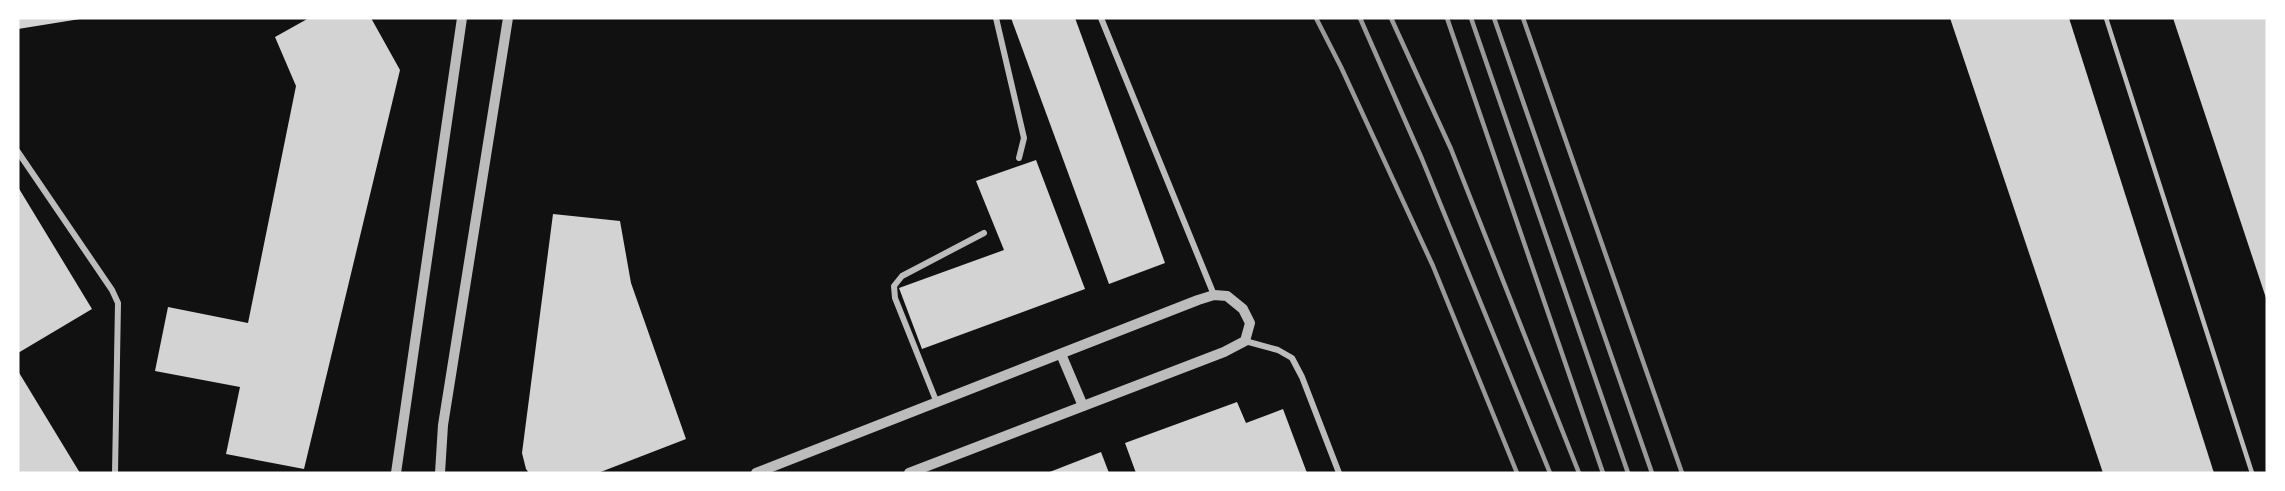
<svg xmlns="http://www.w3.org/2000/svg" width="2285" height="491" font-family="Inter,sans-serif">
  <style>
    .building { fill: #d3d3d3 }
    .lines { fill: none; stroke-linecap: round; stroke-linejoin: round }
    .service { stroke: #bcbcbc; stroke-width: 4.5 }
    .minor { stroke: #bcbcbc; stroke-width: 6 }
    .tertiary { stroke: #bcbcbc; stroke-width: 10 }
    .rail { stroke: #9a9a9a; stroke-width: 4.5 }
  </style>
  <rect width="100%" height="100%" fill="#111"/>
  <g class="building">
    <polygon points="18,18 80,18 80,19 18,29"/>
    <polygon points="309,18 371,18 400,70 304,469 226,454 240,387 155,371 168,307 248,323 296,86 275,37"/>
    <polygon points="1011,18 1075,18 1165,263 1109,284"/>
    <polygon points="1950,18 2069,18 2214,473 2103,473"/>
    <polygon points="2173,18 2267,18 2267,301"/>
    <polygon points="1036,160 1085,289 922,349 899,288 1004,250 976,181"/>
    <polygon points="18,187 92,309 18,353"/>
    <polygon points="553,214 620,221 631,283 686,439 598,473 529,473 526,469 522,453"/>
    <polygon points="18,371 80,473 18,473"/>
    <polygon points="1237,402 1246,423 1283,409 1307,473 1136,473 1125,443"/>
    <polygon points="1101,452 1109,473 1047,473"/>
  </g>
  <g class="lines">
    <polyline class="service" points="2106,18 2252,473"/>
    <g class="minor">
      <polyline points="996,18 1024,138 1019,158"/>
      <polyline points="1101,18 1214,295"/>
      <polyline points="18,152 112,290 118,303 115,473"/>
      <polyline points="1245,341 1278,350 1292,358 1302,377 1339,473"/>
      <polyline points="937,403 895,298 894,286 902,276 984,233"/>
    </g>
    <g class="tertiary">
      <polyline points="1061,354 1083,406"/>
      <polyline points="396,473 462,18"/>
      <polyline points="440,473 443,425 508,18"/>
      <polyline points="756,473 1198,300 1214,295 1227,296 1243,309 1250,323 1245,341 1224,352 909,473"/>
    </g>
    <g class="rail">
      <polyline points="1316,18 1341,67 1433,266 1517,473"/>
      <polyline points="1360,18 1422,159 1550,473"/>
      <polyline points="1391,18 1451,149 1579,473"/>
      <polyline points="1447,18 1603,473"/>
      <polyline points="1471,18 1628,473"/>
      <polyline points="1494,18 1652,473"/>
      <polyline points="1523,18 1682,473"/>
    </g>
  </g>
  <rect width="2285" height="491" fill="none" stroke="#ffffff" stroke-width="39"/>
</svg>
